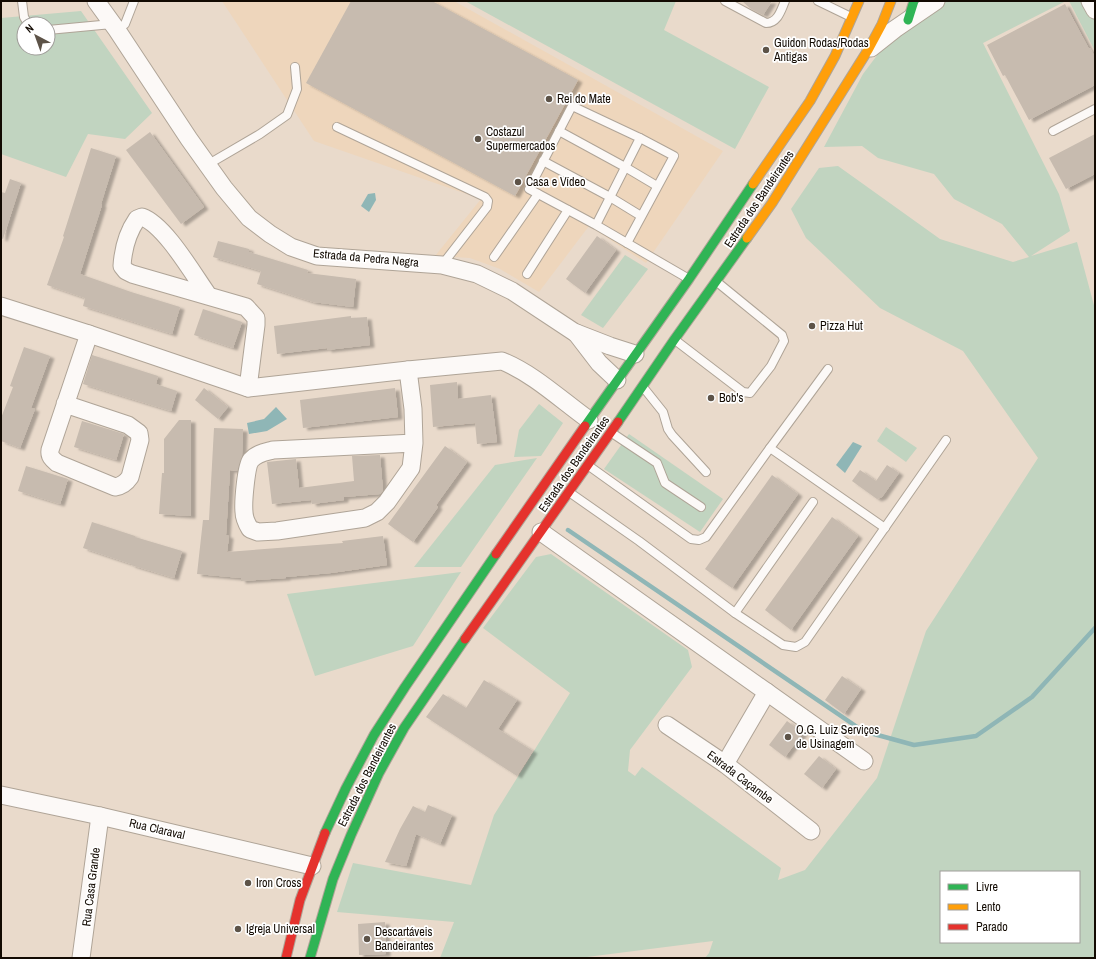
<svg xmlns="http://www.w3.org/2000/svg" width="1096" height="959" font-family="'Archivo Narrow',sans-serif">
  <style>
    .built { fill: #eed6bc }
    .green { fill: #c1d4c0; fill-rule: evenodd }
    .water { fill: #8fb6b6 }
    .lines { fill: none; stroke-linecap: round; stroke-linejoin: round }
    .stream { stroke: #8fb6b6; stroke-width: 4.5 }
    .building { fill: #c7bbaf; filter: url(#shadow) }
    .lane-casing { stroke: #afa497; stroke-width: 10 }
    .street-casing { stroke: #afa497; stroke-width: 19 }
    .fast-casing { stroke: #afa497; stroke-width: 11 }
    .slow-casing { stroke: #afa497; stroke-width: 11 }
    .jam-casing { stroke: #afa497; stroke-width: 11 }
    .lane { stroke: #fcf9f7; stroke-width: 8 }
    .street { stroke: #fcf9f7; stroke-width: 17 }
    .fast { stroke: #30b455; stroke-width: 9 }
    .slow { stroke: #ff9f0a; stroke-width: 9 }
    .jam { stroke: #e5322d; stroke-width: 9 }
    .poi-dot { fill: #5d5348; stroke: #fff; stroke-width: 1.5 }
    .labels { text-anchor: middle; stroke-width: 3.5; stroke-linejoin: round; paint-order: stroke }
    .poi-label { font-size: 12px; fill: #120a02; stroke: #fff; text-anchor: start }
    .street-label { font-size: 12px; fill: #120a02; stroke: #fff }
  </style>
  <defs>
    <filter id="shadow"><feDropShadow dx="4.5" dy="2.5" stdDeviation="1" flood-color="#0004"/></filter>
  </defs>
  <rect width="100%" height="100%" fill="#e9dacb"/>
  <polygon class="built" points="222,1 454,1 723,151 646,263 589,226 539,292 500,269 470,258 435,256 481,199 314,141"/>
  <g class="green">
    <polygon points="465,1 676,1 664,30 769,87 735,149"/>
    <path d="M945,1H1066L983,43L1059,194L1070,231L1031,256L1077,242L1095,309V958H705L709,953L713,941L579,958H440L454,922L337,912L353,863L471,885L494,815L570,693L483,628L536,557L551,554L688,650L692,667L630,750L628,771L635,776L642,767L781,868L778,880L805,870L877,778L926,631L1038,458L963,351L880,308L806,238L791,209L819,168L838,166L940,239L1013,262L1029,257L1002,224L954,199L934,174L878,158L862,146L824,147L863,74L881,50L916,19ZM941,872H1079V942H941Z"/>
    <polygon points="1069,1 1095,1 1095,51"/>
    <path d="M81,11L152,113L125,139L88,134L66,177L1,154V18ZM24,24H48V48H24Z"/>
    <polygon points="625,255 648,269 603,328 581,315"/>
    <polygon points="539,404 563,423 541,456 514,457 519,430"/>
    <polygon points="886,427 917,448 906,462 877,441"/>
    <polygon points="629,434 723,499 700,532 604,469"/>
    <polygon points="537,458 461,567 414,567 495,465"/>
    <polygon points="461,572 413,646 315,676 287,594"/>
  </g>
  <g class="water">
    <polygon points="375,193 376,200 369,212 361,206 368,194"/>
    <polygon points="276,407 287,419 267,431 249,434 247,423 264,419"/>
    <polygon points="853,442 862,446 845,473 836,465"/>
  </g>
  <g class="lines">
    <polyline class="stream" points="568,530 863,731 914,745 976,736 1032,697 1095,628"/>
  </g>
  <g class="building">
    <polygon points="351,1 432,1 578,80 515,196 306,83"/>
    <polygon points="742,1 772,1 763,15 751,9"/>
    <polygon points="1065,4 1089,49 1090,48 1095,57 1095,85 1029,120 1005,75 1003,76 987,45"/>
    <polygon points="150,132 204,207 181,224 126,150"/>
    <polygon points="1095,134 1095,174 1066,189 1049,158"/>
    <polygon points="91,148 116,156 101,204 102,205 80,274 131,292 180,307 172,334 83,306 85,298 47,285 64,237 63,236"/>
    <polygon points="10,179 21,183 3,239 1,238 1,192 5,193"/>
    <polygon points="597,236 616,250 585,293 566,279"/>
    <polygon points="218,241 249,249 249,252 308,270 307,273 356,279 353,307 313,302 257,284 261,271 213,257"/>
    <polygon points="203,309 242,322 233,348 194,335"/>
    <polygon points="351,316 351,318 367,317 370,345 327,350 327,348 277,354 274,326"/>
    <polygon points="24,347 50,356 31,408 35,409 20,448 1,441 1,418 13,387 10,386"/>
    <polygon points="92,355 158,376 156,384 177,391 171,411 83,384"/>
    <polygon points="457,382 458,399 491,395 497,442 477,444 475,423 433,427 430,385"/>
    <polygon points="204,388 228,407 218,419 195,400"/>
    <polygon points="395,388 398,417 303,428 300,400"/>
    <polygon points="179,420 191,420 191,516 159,514 162,473 164,473 164,439"/>
    <polygon points="82,421 124,434 116,460 74,447"/>
    <polygon points="214,428 243,429 242,456 237,471 230,470 226,535 229,536 227,552 343,543 342,541 383,536 387,565 331,573 286,577 286,578 241,581 241,578 197,574 203,520 209,520"/>
    <polygon points="445,446 467,462 436,505 438,507 413,542 388,524"/>
    <polygon points="380,455 383,491 380,494 344,497 344,500 312,504 311,500 272,504 267,462 296,459 299,488 354,481 352,456"/>
    <polygon points="887,465 899,473 882,497 877,499 852,481 860,470 876,481"/>
    <polygon points="26,466 68,479 60,504 18,491"/>
    <polygon points="772,475 798,494 732,588 705,569"/>
    <polygon points="832,517 858,536 791,630 765,610"/>
    <polygon points="92,522 135,536 135,537 182,551 174,578 131,565 131,564 83,548"/>
    <polygon points="842,676 861,689 844,714 825,700"/>
    <polygon points="484,680 517,700 498,729 533,751 517,776 426,717 443,694 466,708"/>
    <polygon points="787,721 803,733 785,757 769,745"/>
    <polygon points="819,756 836,769 822,788 804,774"/>
    <polygon points="428,805 452,815 440,844 416,834 406,866 385,862 400,829 413,806 425,812"/>
    <polygon points="385,922 386,954 359,955 358,924"/>
  </g>
  <g class="lines">
    <defs>
      <g id="lane">
        <polyline points="22,1 24,17 28,24"/>
        <path d="M725,1L766,23C778,23 781,10 785,1"/>
        <polyline points="818,1 851,17"/>
        <polyline points="48,30 112,24"/>
        <polyline points="117,30 125,24 134,1"/>
        <polyline points="337,127 485,197 488,201 487,207 442,265"/>
        <polyline points="559,131 625,167 657,186"/>
        <polyline points="1053,131 1095,109"/>
        <polyline points="543,161 610,197 641,216"/>
        <polyline points="207,165 260,134 287,115 297,89 295,67"/>
        <polyline points="596,225 640,138 572,106 529,189 596,225 689,279"/>
        <polyline points="627,243 674,156 640,138"/>
        <polyline points="494,257 538,194"/>
        <polyline points="527,274 568,210"/>
        <polyline points="675,340 743,392 750,393 771,366 784,341 782,335 717,282"/>
        <polyline points="828,369 770,448 885,528"/>
        <polyline points="643,387 663,412 668,429 672,435 706,472"/>
        <polyline points="612,433 657,463 665,483 701,507"/>
        <polyline points="589,466 691,539 699,540 706,537 770,448"/>
        <polyline points="569,492 639,541 735,613 783,645 796,647 805,642 946,440"/>
        <polyline points="735,613 813,502"/>
      </g>
      <g id="street">
        <polyline points="96,1 117,30 189,139 224,188 249,218 270,234 291,247 317,256 442,265 477,274 512,291 574,332 610,346 635,354"/>
        <polyline points="1090,1 1095,10"/>
        <polyline points="871,48 895,29 936,1"/>
        <path d="M208,295C193,274 165,225 142,217L137,219C128,232 123,250 122,266L126,271L132,274L246,307L256,318V325L248,388"/>
        <path d="M1,306L89,334L248,388L408,370L502,361C534,374 561,400 589,420"/>
        <polyline points="576,333 599,363 617,380"/>
        <path d="M408,370L413,409L414,443L411,468L387,502L377,512L365,518L277,531L258,532L250,529C247,524 244,518 244,512C243,502 246,466 251,460C257,453 266,452 273,450L414,443"/>
        <path d="M65,404L128,425L139,433L140,440L130,477C126,483 122,486 115,487L57,463C52,459 49,456 50,450L89,334"/>
        <polyline points="541,532 864,761"/>
        <polyline points="667,725 725,764 811,831"/>
        <polyline points="725,764 767,692"/>
        <polyline points="1,795 100,816 312,866"/>
        <polyline points="81,958 100,816"/>
      </g>
      <g id="fast">
        <polyline points="908,20 914,1"/>
        <polyline points="618,422 674,340 747,238"/>
        <polyline points="585,426 689,279 753,184"/>
        <polyline points="325,833 346,788 374,735 405,687 496,554"/>
        <polyline points="310,958 333,879 351,835 379,773 404,728 465,639"/>
      </g>
      <g id="slow">
        <polyline points="753,184 810,101 835,56 859,1"/>
        <polyline points="747,238 772,203 868,50 882,24 891,1"/>
      </g>
      <g id="jam">
        <polyline points="496,554 585,426"/>
        <polyline points="465,639 618,422"/>
        <polyline points="286,958 300,900 325,833"/>
      </g>
    </defs>
    <use href="#lane" class="lane-casing"/>
    <use href="#street" class="street-casing"/>
    <use href="#fast" class="fast-casing"/>
    <use href="#slow" class="slow-casing"/>
    <use href="#jam" class="jam-casing"/>
    <use href="#lane" class="lane"/>
    <use href="#street" class="street"/>
    <use href="#fast" class="fast"/>
    <use href="#slow" class="slow"/>
    <use href="#jam" class="jam"/>
  </g>
  <g class="poi-dot">
    <circle cx="766" cy="50" r="4"/>
    <circle cx="549" cy="99" r="4"/>
    <circle cx="478" cy="139" r="4"/>
    <circle cx="518" cy="182" r="4"/>
    <circle cx="812" cy="326" r="4"/>
    <circle cx="711" cy="398" r="4"/>
    <circle cx="788" cy="737" r="4"/>
    <circle cx="248" cy="883" r="4"/>
    <circle cx="238" cy="929" r="4"/>
    <circle cx="367" cy="939" r="4"/>
  </g>
  <g class="labels">
    <g class="poi-label">
      <text x="774" y="47">Guidon Rodas/Rodas<tspan x="774" dy="14">Antigas</tspan></text>
      <text x="557" y="103">Rei do Mate</text>
      <text x="486" y="136">Costazul<tspan x="486" dy="14">Supermercados</tspan></text>
      <text x="526" y="186">Casa e Vídeo</text>
      <text x="820" y="330">Pizza Hut</text>
      <text x="719" y="402">Bob's</text>
      <text x="796" y="734">O.G. Luiz Serviços<tspan x="796" dy="14">de Usinagem</tspan></text>
      <text x="256" y="887">Iron Cross</text>
      <text x="246" y="933">Igreja Universal</text>
      <text x="375" y="936">Descartáveis<tspan x="375" dy="14">Bandeirantes</tspan></text>
    </g>
    <g class="street-label">
      <text transform="translate(759 199) rotate(-56)" y="4">Estrada dos Bandeirantes</text>
      <text transform="translate(366 258) rotate(5)" y="4">Estrada da Pedra Negra</text>
      <text transform="translate(574 464) rotate(-55)" y="4">Estrada dos Bandeirantes</text>
      <text transform="translate(367 775) rotate(-63)" y="4">Estrada dos Bandeirantes</text>
      <text transform="translate(740 777) rotate(37)" y="4">Estrada Caçambe</text>
      <text transform="translate(157 829) rotate(13)" y="4">Rua Claraval</text>
      <text transform="translate(91 887) rotate(-83)" y="4">Rua Casa Grande</text>
    </g>
  </g>
  <rect width="1096" height="959" fill="none" stroke="#120a02" stroke-width="4"/>
  <rect x="940" y="871" width="140" height="72" fill="#ffffff" stroke="#a09d9a"/>
  <rect x="948" y="884" width="20" height="6" fill="#30b455" stroke="#a09d9a"/>
  <text x="976" y="891" font-size="12" fill="#120a02">Livre</text>
  <rect x="948" y="904" width="20" height="6" fill="#ff9f0a" stroke="#a09d9a"/>
  <text x="976" y="911" font-size="12" fill="#120a02">Lento</text>
  <rect x="948" y="924" width="20" height="6" fill="#e5322d" stroke="#a09d9a"/>
  <text x="976" y="931" font-size="12" fill="#120a02">Parado</text>
  <g transform="translate(36 36) rotate(319)"><circle r="19" fill="#ffffff" stroke="#a09d9a"/>
  <path d="M0-3L7 15L0 10L-7 15Z" fill="#5d5348"/>
  <text y="-6" font-size="11" font-weight="bold" text-anchor="middle" fill="#120a02">N</text>
  </g>
</svg>
